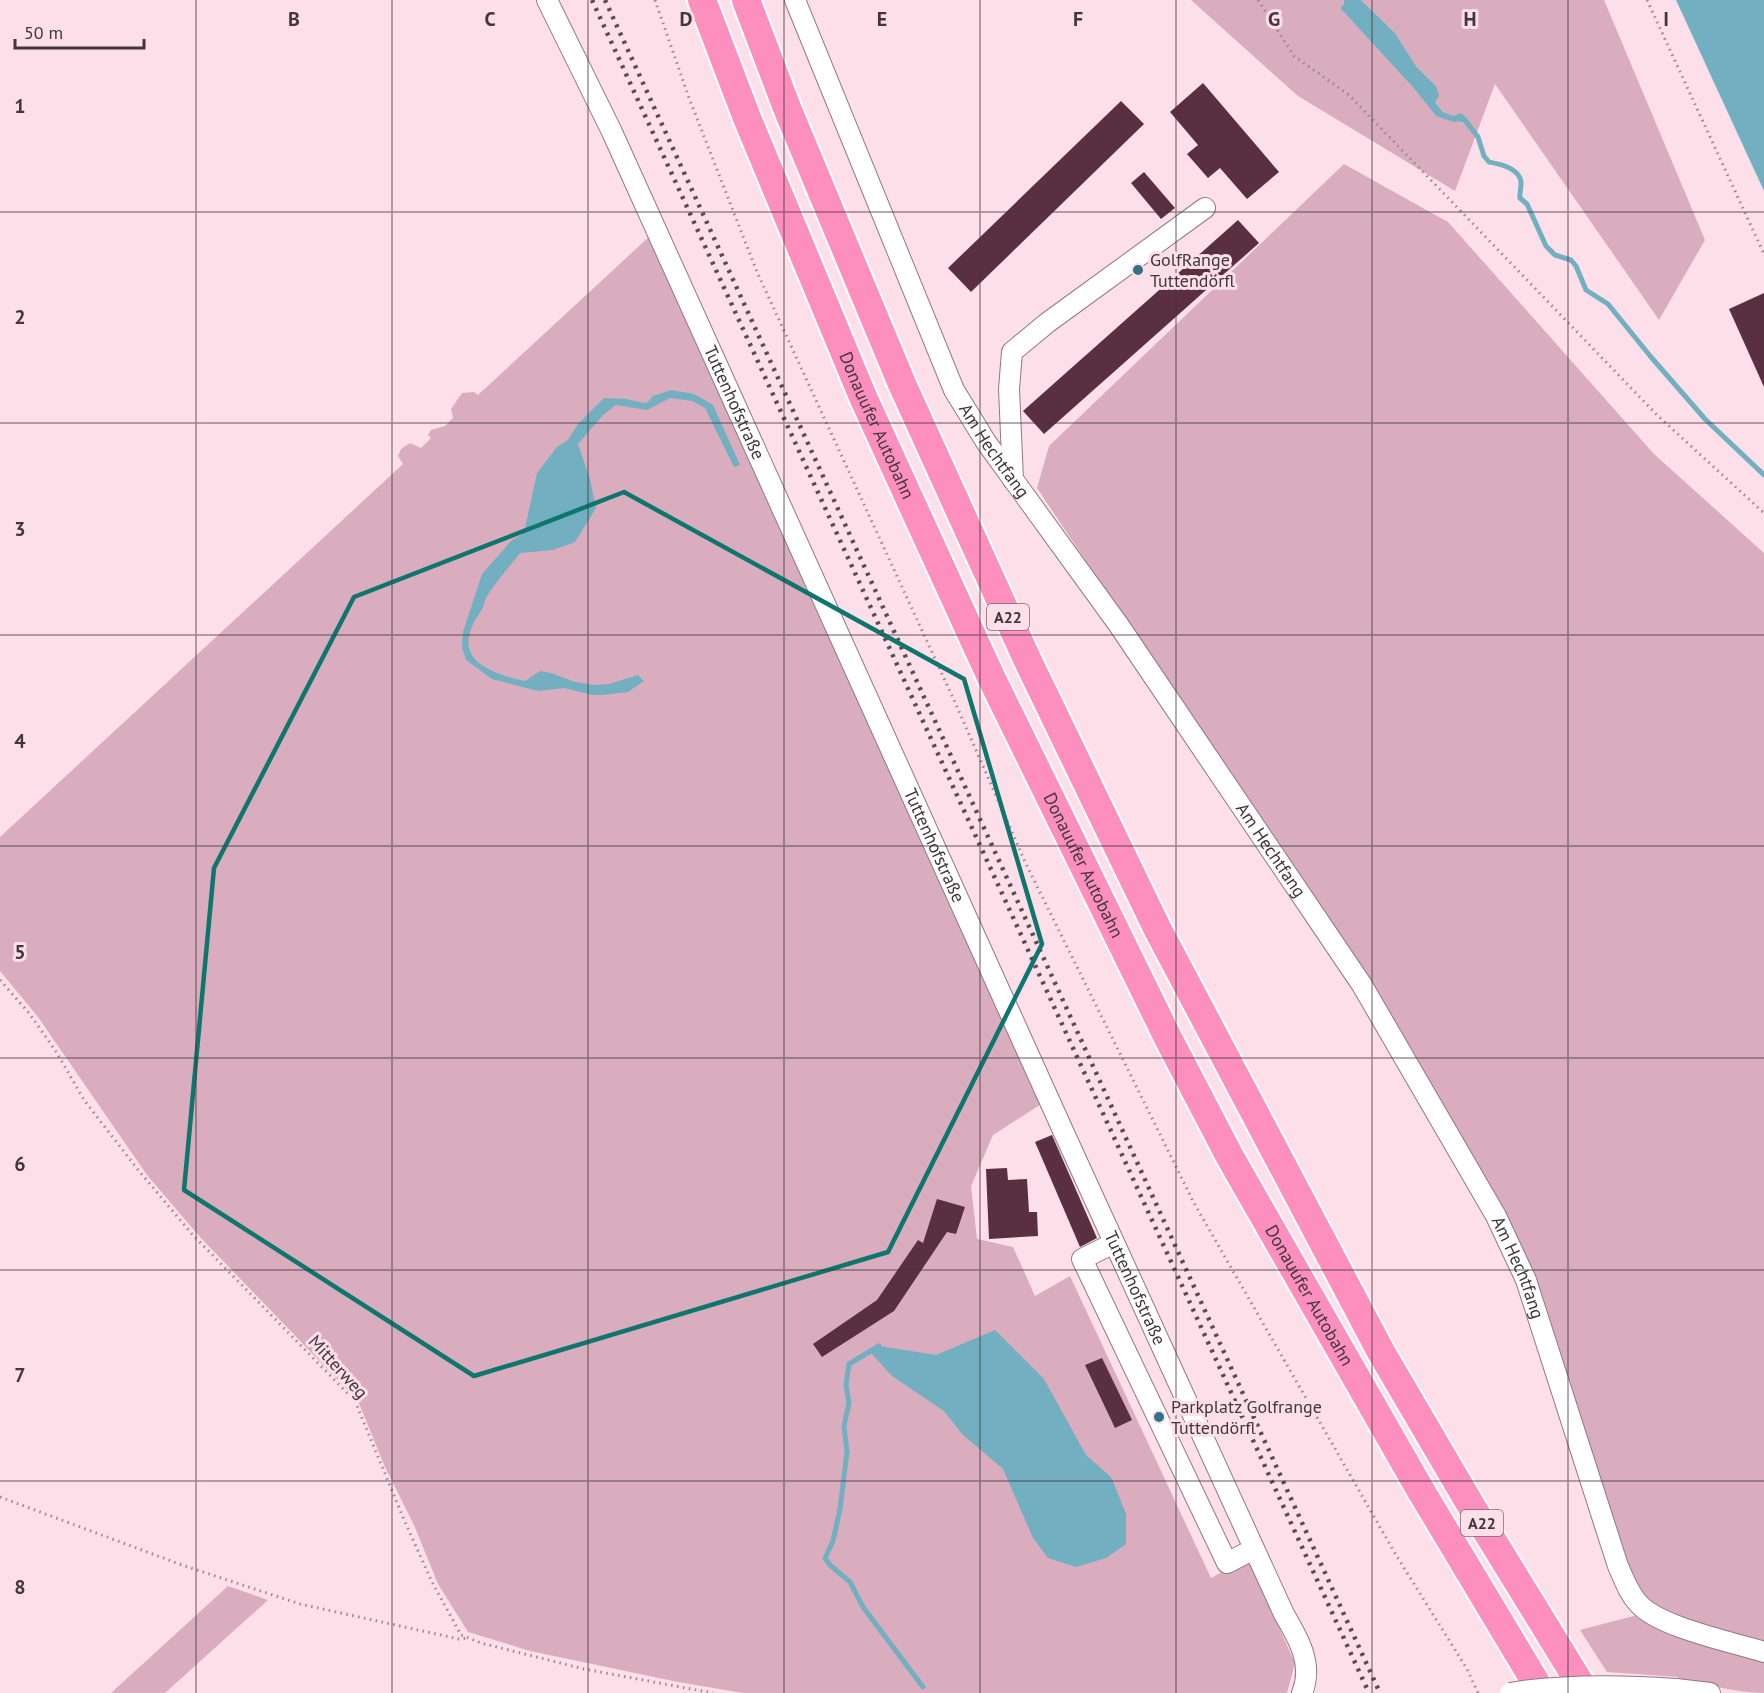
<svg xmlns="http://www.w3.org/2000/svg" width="1764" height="1693" font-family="'PT Sans',sans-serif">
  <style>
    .green { fill: #d9adbe }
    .water { fill: #72afc1 }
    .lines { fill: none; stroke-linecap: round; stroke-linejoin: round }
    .stream { stroke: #72afc1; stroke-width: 5 }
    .building { fill: #5b2f42 }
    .minor-casing { stroke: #927882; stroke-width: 22 }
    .highway-casing { stroke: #fff; stroke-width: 32 }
    .path { stroke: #9c878f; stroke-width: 3; stroke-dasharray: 1.5 4.5; stroke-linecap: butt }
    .minor { stroke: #fff; stroke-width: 20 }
    .highway { stroke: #fd8fbe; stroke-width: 28 }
    .rail { stroke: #5b4c52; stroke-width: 4.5; stroke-dasharray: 3 6; stroke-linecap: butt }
    .minor-bridge-casing { stroke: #927882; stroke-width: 22; stroke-linecap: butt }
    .minor-bridge { stroke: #fff; stroke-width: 20 }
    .marked { fill: none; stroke: #0f766e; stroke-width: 4.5; stroke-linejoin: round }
    .grid { fill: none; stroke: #42363b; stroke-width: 1.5; stroke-opacity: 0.55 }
    .poi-dot { fill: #317385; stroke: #fddfea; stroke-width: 2 }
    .labels { text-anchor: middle; stroke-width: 6; stroke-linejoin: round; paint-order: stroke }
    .shield { fill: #fddfea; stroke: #7a6970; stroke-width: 1.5 }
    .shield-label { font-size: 16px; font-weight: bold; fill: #42363b }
    .poi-label { font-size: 18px; fill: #42363b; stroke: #fddfea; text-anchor: start }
    .street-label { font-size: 18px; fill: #42363b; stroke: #fddfea }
    .grid-label { font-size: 20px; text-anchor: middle; font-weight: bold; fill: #42363b; stroke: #fddfea; stroke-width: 6; stroke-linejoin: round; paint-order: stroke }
  </style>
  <rect width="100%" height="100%" fill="#fddfea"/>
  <g class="green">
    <polygon points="1191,0 1344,0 1344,4 1340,8 1414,87 1436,116 1454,116 1443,112 1435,102 1436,86 1416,66 1395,33 1361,0 1604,0 1705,240 1659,320 1495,84 1455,191 1298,96"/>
    <polygon points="1344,164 1448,222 1654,454 1764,553 1764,1645 1657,1610 1639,1593 1625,1566 1543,1310 1514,1231 1417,1063 1287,862 1037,488 1049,446"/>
    <polygon points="651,235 1043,1103 993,1135 971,1186 977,1239 1013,1247 1035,1296 1070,1276 1211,1578 1248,1558 1295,1663 1287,1693 743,1693 678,1682 530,1651 468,1632 438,1584 414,1525 385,1467 358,1401 199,1236 147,1175 38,1017 0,971 0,837 403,464 398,456 401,449 410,443 421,448 431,438 428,435 431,430 445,426 453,418 451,409 462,393 474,392 478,395"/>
    <polygon points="228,1586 268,1600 165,1693 111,1693"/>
    <path d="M1641,1614L1764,1657V1693C1736,1693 1706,1683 1678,1680V1677L1607,1672L1580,1630Z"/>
  </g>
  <g class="water">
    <polygon points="1344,0 1361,0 1395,33 1416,66 1436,86 1439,96 1435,102 1443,112 1454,116 1460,113 1465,116 1465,120 1454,122 1436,116 1413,87 1340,8 1344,4"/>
    <polygon points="1676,0 1764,0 1764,191"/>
    <path d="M671,390L694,394L713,405L740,465L734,467L705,408L692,401L670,398L647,410L616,405L603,415L578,444L590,479L596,508L575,542L553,550L520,553C510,566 494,584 486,598C484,602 484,607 481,611C449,656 483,672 525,681L540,671L551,673L575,682L594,685L609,684L638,675L644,681L628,692L603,695H593L564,688L538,691L492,679L466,660L462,648L463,632L482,574L511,541L524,533L537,473L557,447L568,440L578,424L604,398L626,399L644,403L648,402L653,396Z"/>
    <polygon points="995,1330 1044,1379 1086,1455 1111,1477 1126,1514 1126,1544 1106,1558 1076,1567 1048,1558 1033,1538 1003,1469 962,1434 944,1411 892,1376 871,1353 879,1346 936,1355"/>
  </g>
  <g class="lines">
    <g class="stream">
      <path d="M1460,119L1465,120L1478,137L1484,156L1489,162C1499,164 1515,167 1520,178C1523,184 1519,192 1520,198L1527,204L1546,246L1555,255L1571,260L1576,266L1586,290L1608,304L1651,357L1705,419L1764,475"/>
      <polyline points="879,1346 849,1364 846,1385 849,1403 844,1426 847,1452 840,1509 833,1541 825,1558 830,1565 850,1582 863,1607 923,1687"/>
    </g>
  </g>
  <g class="building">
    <polygon points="1203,83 1279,172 1247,199 1220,168 1208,178 1187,154 1198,145 1170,112"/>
    <polygon points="1121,101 1144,124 971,292 948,268"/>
    <polygon points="1144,172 1175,208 1161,219 1131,183"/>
    <polygon points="1238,220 1259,243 1044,434 1023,411"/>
    <polygon points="1764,293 1764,387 1729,309"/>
    <polygon points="1052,1135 1097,1238 1080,1247 1035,1142"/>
    <polygon points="1007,1168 1008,1180 1027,1179 1029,1212 1037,1212 1038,1236 989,1239 986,1169"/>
    <polygon points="937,1199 965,1207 956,1234 947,1232 894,1311 822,1357 813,1344 877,1300 918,1240 923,1243"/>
    <polygon points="1102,1358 1132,1420 1115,1428 1085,1365"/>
  </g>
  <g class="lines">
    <defs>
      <g id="minor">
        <path id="s1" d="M547,0L612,132L1065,1135L1284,1614C1298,1638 1314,1664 1302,1693"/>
        <path id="s2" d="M795,0L954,390L986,442L1118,624L1362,985L1496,1216L1526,1280L1618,1566C1624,1579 1628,1592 1638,1603C1658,1627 1732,1642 1764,1652"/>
        <polyline points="1013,480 1009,389 1012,352 1047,323 1205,208"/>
        <polyline points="1114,1243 1082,1259 1227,1563 1254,1549"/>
        <polyline points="1676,1689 1710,1693"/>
      </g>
      <g id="highway">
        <path id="s3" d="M702,0L747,118L863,397L990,675L1169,1040L1230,1157L1421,1491L1542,1693"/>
        <polyline points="746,0 787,108 902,384 1027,659 1157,928 1381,1352 1473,1509 1586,1693"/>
      </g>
    </defs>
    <use href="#minor" class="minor-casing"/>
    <use href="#highway" class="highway-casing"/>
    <g class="path">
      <polyline points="655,0 689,98 757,272 954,700 1026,864 1194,1203 1396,1555 1467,1669 1478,1693"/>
      <polyline points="1258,0 1294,56 1349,95 1657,415 1764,513"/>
      <polyline points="1647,0 1764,254"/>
      <polyline points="0,980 29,1013 57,1053 84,1100 139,1171 192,1234 355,1401 405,1522 432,1582 461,1635 481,1643 584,1669 713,1693"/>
      <polyline points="0,1497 182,1565 300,1604 459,1639 467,1638"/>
    </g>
    <use href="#minor" class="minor"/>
    <use href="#highway" class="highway"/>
    <g class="rail">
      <polyline points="592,0 1369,1693"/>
      <polyline points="605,0 1380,1693"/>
    </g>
    <defs>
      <path id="minor-bridge" d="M1510,1693C1565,1684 1620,1685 1676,1689"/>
    </defs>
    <use href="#minor-bridge" class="minor-bridge-casing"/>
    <use href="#minor-bridge" class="minor-bridge"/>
  </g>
  <path class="marked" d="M624,492L964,679L1042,944L888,1252L474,1376L184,1190L214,868L354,597Z"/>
  <path class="grid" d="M196,0V1693M392,0V1693M588,0V1693M784,0V1693M980,0V1693M1176,0V1693M1372,0V1693M1568,0V1693M0,212H1764M0,423H1764M0,635H1764M0,846H1764M0,1058H1764M0,1270H1764M0,1481H1764"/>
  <g class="poi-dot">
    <circle cx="1138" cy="270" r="6"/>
    <circle cx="1159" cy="1417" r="6"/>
  </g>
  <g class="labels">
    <g class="shield">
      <rect x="987" y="604" width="42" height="26" rx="4.5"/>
      <rect x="1461" y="1510" width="42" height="26" rx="4.5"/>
    </g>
    <g class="shield-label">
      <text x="1008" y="623">A22</text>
      <text x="1482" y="1529">A22</text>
    </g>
    <g class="poi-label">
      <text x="1150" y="266">GolfRange<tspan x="1150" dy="21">Tuttendörfl</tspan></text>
      <text x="1171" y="1413">Parkplatz Golfrange<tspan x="1171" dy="21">Tuttendörfl</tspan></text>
    </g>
    <g class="street-label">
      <text dy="6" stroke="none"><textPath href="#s1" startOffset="444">Tuttenhofstraße</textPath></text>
      <text dy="6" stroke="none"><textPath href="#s3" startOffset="460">Donauufer Autobahn</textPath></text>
      <text dy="6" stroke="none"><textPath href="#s2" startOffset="494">Am Hechtfang</textPath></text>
      <text dy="6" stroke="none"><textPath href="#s1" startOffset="930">Tuttenhofstraße</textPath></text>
      <text dy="6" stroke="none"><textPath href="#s2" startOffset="980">Am Hechtfang</textPath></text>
      <text dy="6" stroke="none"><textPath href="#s3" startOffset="946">Donauufer Autobahn</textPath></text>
      <text dy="6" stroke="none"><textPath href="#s2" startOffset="1466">Am Hechtfang</textPath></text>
      <text dy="6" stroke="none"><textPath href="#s1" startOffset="1416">Tuttenhofstraße</textPath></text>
      <text dy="6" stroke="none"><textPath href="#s3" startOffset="1432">Donauufer Autobahn</textPath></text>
      <text transform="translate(338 1367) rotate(48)" y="6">Mitterweg</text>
    </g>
  </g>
  <g class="grid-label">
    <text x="294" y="26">B</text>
    <text x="490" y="26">C</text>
    <text x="686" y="26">D</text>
    <text x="882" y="26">E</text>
    <text x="1078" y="26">F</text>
    <text x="1274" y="26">G</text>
    <text x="1470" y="26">H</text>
    <text x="1666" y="26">I</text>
    <text x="20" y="113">1</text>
    <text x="20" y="324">2</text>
    <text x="20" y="536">3</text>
    <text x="20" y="748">4</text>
    <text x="20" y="959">5</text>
    <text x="20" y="1171">6</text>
    <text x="20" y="1382">7</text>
    <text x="20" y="1594">8</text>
  </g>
  <path d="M15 39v9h129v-9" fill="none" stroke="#42363b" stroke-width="3"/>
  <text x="24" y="39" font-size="18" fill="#42363b" stroke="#fddfea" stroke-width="4.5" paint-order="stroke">50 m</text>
</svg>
